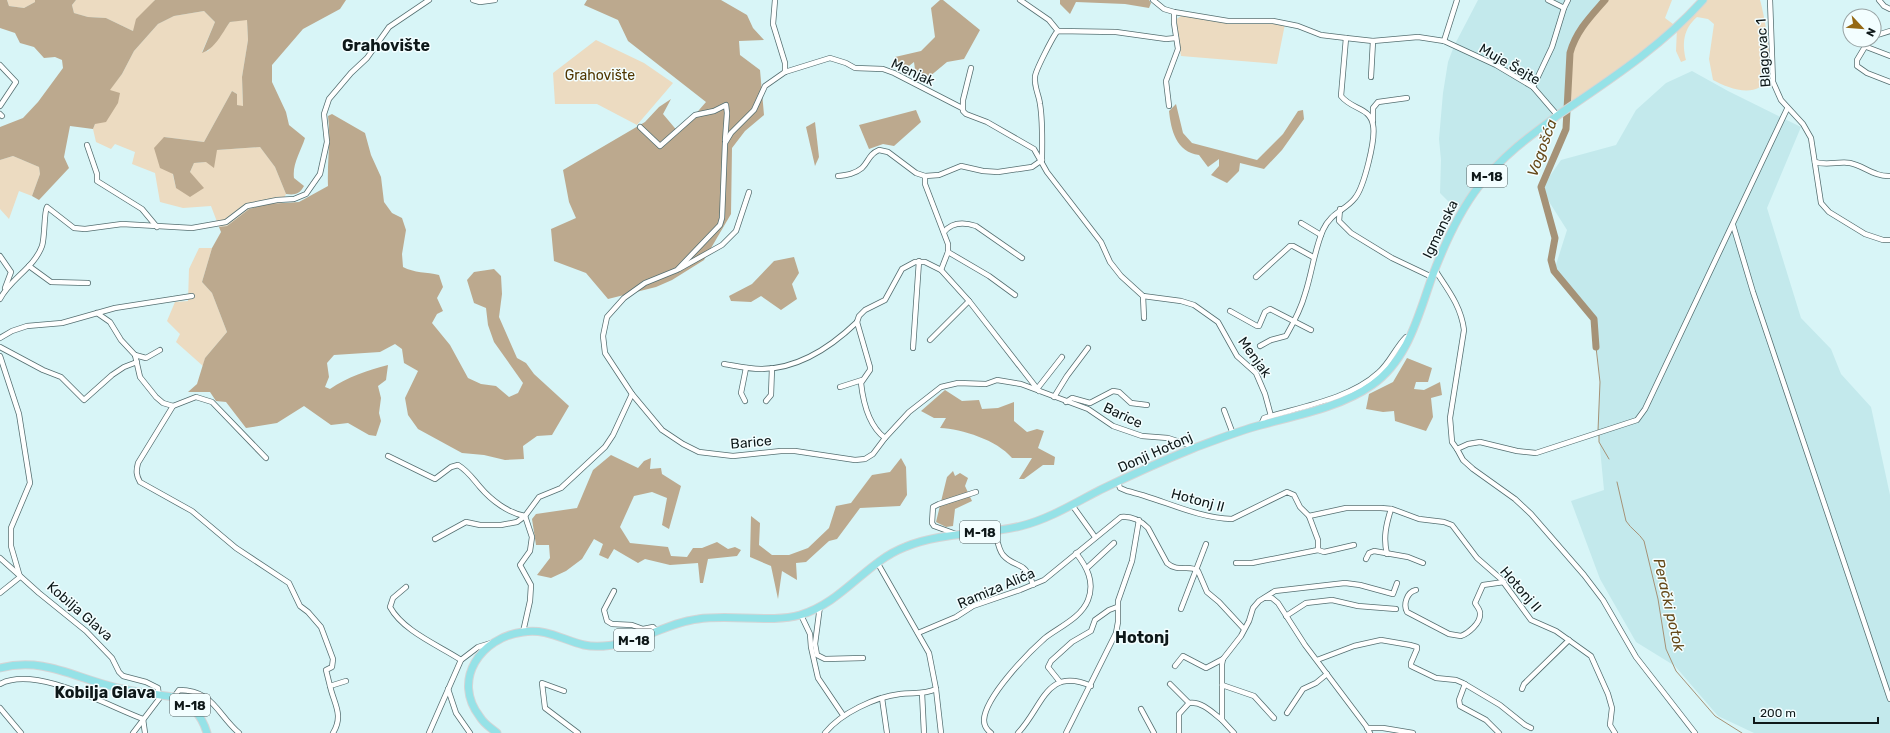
<svg xmlns="http://www.w3.org/2000/svg" width="1890" height="733" font-family="Rubik,sans-serif">
  <style>
    .built { fill: #c3e9ec }
    .green { fill: #ecdbc1 }
    .forest { fill: #bca98e }
    .lines { fill: none; stroke-linecap: round; stroke-linejoin: round }
    .stream { stroke: #a59277; stroke-width: 1 }
    .river { stroke: #a59277; stroke-width: 7 }
    .street-casing { stroke: #556f71; stroke-width: 6 }
    .primary-casing { stroke: #d4d5d6; stroke-width: 9 }
    .street { stroke: #fff; stroke-width: 4.5 }
    .primary { stroke: #95e2e7; stroke-width: 7 }
    .labels { text-anchor: middle; stroke-width: 3; stroke-linejoin: round; paint-order: stroke }
    .shield { fill: #f3feff; stroke: #535d5e; stroke-width: 1 }
    .shield-label { font-size: 13px; font-weight: bold; fill: #0e1819 }
    .street-label { font-size: 14px; fill: #0e1819; stroke: #f3feff }
    .park-label { font-size: 14px; fill: #513601; stroke: #f3feff }
    .water-label { font-size: 15px; font-style: italic; fill: #654919; stroke: #f3feff }
    .quarter-label { font-size: 16px; font-weight: bold; fill: #0e1819; stroke: #f3feff }
  </style>
  <rect width="100%" height="100%" fill="#d8f5f7"/>
  <g class="built">
    <polygon points="1478,0 1605,0 1585,23 1572,44 1570,53 1568,108 1519,144 1464,207 1459,206 1450,203 1440,193 1441,160 1439,139 1443,93 1448,62 1454,46"/>
    <polygon points="1692,71 1728,91 1801,127 1767,208 1801,318 1831,349 1841,374 1871,407 1890,495 1890,733 1754,733 1718,716 1675,666 1636,642 1600,579 1571,501 1604,490 1598,428 1600,382 1594,319 1554,271 1567,230 1541,189 1561,160 1616,145 1636,110 1666,83"/>
  </g>
  <g class="green">
    <polygon points="7,0 35,0 35,2 24,8 9,6"/>
    <polygon points="76,0 155,0 133,31 106,18 88,17 74,13 72,5"/>
    <path d="M1605,0H1672L1665,18L1677,27L1702,0H1760C1764,13 1773,63 1769,76C1759,100 1729,89 1713,80L1709,59L1714,24L1708,19L1697,17C1683,29 1682,44 1686,60L1681,62L1676,51L1677,28L1568,108L1570,53C1576,31 1591,16 1605,0Z"/>
    <polygon points="204,11 215,22 202,52 208,51 230,22 247,19 248,40 242,77 243,107 237,105 237,94 232,91 204,142 164,137 176,188 190,172 194,163 206,162 217,150 260,147 275,167 286,194 282,203 249,209 227,226 219,227 211,206 183,208 160,202 155,173 132,164 135,152 115,144 111,149 96,142 93,129 109,90 122,74 134,51 158,24 174,16"/>
    <polygon points="1181,16 1194,17 1226,23 1285,24 1277,64 1181,56 1175,20"/>
    <polygon points="596,40 644,63 673,83 637,125 597,104 555,104 553,73"/>
    <polygon points="13,156 39,167 40,174 32,196 19,191 9,219 0,209 0,160"/>
    <polygon points="199,248 212,248 202,282 212,293 227,332 205,358 203,366 176,342 180,334 167,321 175,302 188,301 189,269"/>
  </g>
  <g class="forest">
    <path d="M0,0H7L9,6L24,8L35,2V0H76L72,5L74,13L88,17L106,18L133,31L136,19L155,0H346L340,9L303,29L272,65V82L286,112L289,125L305,138C301,151 292,164 294,178L304,186C299,195 294,195 286,194L275,167L260,147L217,150L214,168L206,162L194,163L190,172L204,188L190,197L176,188L173,174L160,168L154,148L164,137L204,142L232,91L237,94V105L243,106L242,77L248,40L247,20L230,22C222,33 215,49 202,53L215,22L204,11L174,16L158,24L134,51L122,74L110,90L120,93L118,103L106,122L95,124L93,129L70,126L64,157L69,168L39,200L32,196L40,174L39,167L13,156L0,160V127L23,118L38,102L63,68L62,60L55,57L44,58L34,47L20,43L15,33L0,28Z"/>
    <polygon points="587,0 721,0 747,15 753,28 764,40 739,41 740,55 760,70 764,115 745,131 732,148 731,214 704,260 672,280 656,287 608,299 586,273 554,261 551,229 576,218 569,202 563,170 645,122 659,107 671,99 663,114 679,133 706,102 628,41 618,20 584,5"/>
    <polygon points="940,0 943,0 980,30 964,59 947,62 929,77 916,77 914,62 905,69 891,65 895,57 921,51 935,37 931,8"/>
    <polygon points="1060,0 1149,0 1151,3 1149,8 1125,4 1076,2 1070,14 1060,4"/>
    <path d="M1176,104L1183,133L1192,143L1257,160L1283,134L1298,111L1303,110L1304,119L1282,150L1264,169L1240,163L1239,171L1227,183L1211,175L1219,166V159L1208,167L1199,155C1176,152 1171,130 1169,111Z"/>
    <polygon points="916,110 921,122 894,146 883,144 869,149 859,125"/>
    <path d="M332,114L365,133L371,155L381,177L384,202L392,213L402,218L406,230L402,254L403,267C414,273 427,272 439,275L443,287L437,298L443,311L437,314L432,323L450,345L468,378L481,384L496,386L509,397L518,393L523,383L494,342L488,325L486,308L474,303L467,280L474,272L494,269L501,276L502,294L499,317L517,358L526,363L534,374L569,406L552,435L537,436L523,446L524,459L505,460L484,455L462,453L418,429L408,415L405,398L418,371L404,363L402,349L395,344L380,352L334,355L327,363L329,377L325,387L330,389C347,377 368,370 388,365L386,380L378,386L381,398L379,413L381,421L376,436L369,435L348,423L331,425L304,406L277,423L246,428L226,402L216,401L210,392H188L197,384L205,358L227,332L212,293L202,282L212,248L221,232L219,227L227,226L249,209L267,204L299,202L328,186C327,162 331,139 328,116Z"/>
    <polygon points="815,122 819,157 815,166 806,127"/>
    <polygon points="794,257 799,273 792,284 797,299 781,310 761,296 751,302 731,301 729,296 752,284 774,261"/>
    <polygon points="1407,358 1432,368 1428,382 1416,382 1414,389 1424,390 1440,382 1442,395 1431,398 1433,417 1426,431 1395,421 1394,411 1383,412 1366,409 1369,394 1393,382"/>
    <path d="M945,390L962,401L979,400L982,409L998,408L1014,402V421L1027,432L1037,429L1044,431L1038,448L1055,457L1054,465H1043L1024,479H1019L1032,458H1012C997,440 962,429 940,428L946,418H934L921,411Z"/>
    <polygon points="611,455 638,468 644,461 651,458 650,469 661,468 662,474 681,486 669,529 662,525 667,498 652,492 634,496 620,527 630,543 668,547 671,556 687,557 693,548 702,548 717,542 728,549 735,547 741,550 737,556 708,559 703,583 700,583 698,563 670,565 645,559 638,563 614,549 608,559 599,555 603,544 594,539 582,559 566,571 551,578 537,575 550,558 549,545 536,545 532,519 536,514 577,508 593,470"/>
    <polygon points="901,458 906,467 907,495 900,506 860,508 837,539 829,541 806,562 796,563 797,580 782,571 778,599 771,566 750,557 751,516 760,523 759,545 772,555 789,555 808,548 829,528 836,506 851,503 872,475 890,472"/>
    <polygon points="953,471 955,476 960,473 968,478 965,486 972,501 955,509 953,526 946,527 936,522 947,477"/>
  </g>
  <g class="lines">
    <g class="stream">
      <polyline points="1596,347 1600,382 1598,431"/>
      <polyline points="1599,434 1599,442 1609,459"/>
      <path d="M1617,482L1626,521C1631,529 1639,533 1644,541L1658,599L1666,649L1676,671L1715,716L1742,733"/>
    </g>
    <path class="river" d="M1596,347L1594,319L1554,271L1551,260L1555,238L1541,187L1566,129L1570,53C1576,31 1591,16 1605,0"/>
    <defs>
      <g id="street">
        <polyline points="473,0 480,2 495,0"/>
        <polyline points="775,0 773,24 785,63 785,72"/>
        <polyline points="1020,0 1049,20 1058,31"/>
        <polyline points="1153,0 1164,9 1174,12 1228,21 1273,21 1298,26 1321,35 1346,38 1373,41 1418,37 1444,41 1496,65 1533,87 1558,116"/>
        <polyline points="1548,0 1564,8"/>
        <polyline points="1770,0 1773,82 1781,100 1803,124 1811,138 1821,203 1829,212 1865,234 1883,240 1890,240"/>
        <polyline points="1879,0 1884,6 1890,9"/>
        <polyline points="1874,36 1890,31"/>
        <polyline points="1869,40 1857,60 1857,66 1867,73 1890,82"/>
        <polyline points="1444,41 1457,0"/>
        <polyline points="1864,46 1890,56"/>
        <polyline points="0,65 16,82 0,106"/>
        <polyline points="971,68 963,100 963,111 966,114 987,122 1034,149 1047,172 1101,242 1110,262 1121,276 1143,296 1181,301 1194,305 1218,322 1237,356 1256,373 1265,394 1271,416"/>
        <polyline points="1371,77 1373,41"/>
        <polyline points="1533,87 1552,47 1564,8 1568,0"/>
        <polyline points="1169,106 1166,81 1178,49 1174,23 1174,12"/>
        <polyline points="0,114 2,116"/>
        <polyline points="1373,121 1373,108 1378,102 1407,98"/>
        <polyline points="640,127 660,146 695,115 714,111 726,105 727,113 725,141"/>
        <polyline points="87,145 97,174 97,181 142,209 157,227"/>
        <path d="M1042,160C1042,142 1043,122 1040,104C1039,95 1034,87 1035,77C1035,71 1052,39 1056,33L1058,31L1116,32L1166,39L1176,38"/>
        <path d="M1815,162C1827,166 1839,161 1850,163C1864,166 1875,177 1890,176"/>
        <path d="M838,176C846,175 855,174 862,168C869,161 869,154 879,150L888,152L916,173L925,176L939,175L961,166L983,171L998,172L1032,167L1042,160"/>
        <polyline points="925,176 925,184 948,244 948,252 941,270"/>
        <polyline points="1340,209 1339,221 1351,233 1392,258 1432,277"/>
        <polyline points="1301,223 1321,235"/>
        <polyline points="1733,225 1753,292 1890,699"/>
        <path d="M944,232C952,222 964,222 976,226L1022,258"/>
        <polyline points="948,252 989,276 1015,295"/>
        <polyline points="0,256 11,272 5,288"/>
        <polyline points="29,266 51,282 88,283"/>
        <polyline points="679,269 722,245 736,231 749,192"/>
        <path d="M1435,270C1448,290 1461,306 1464,330L1450,418L1452,442L1457,449L1463,460L1473,469L1515,499L1531,514L1584,575L1603,600L1636,657L1695,733"/>
        <polyline points="1256,277 1290,246 1293,246 1313,257"/>
        <polyline points="1143,296 1144,318"/>
        <path d="M0,299C10,279 34,268 42,246C45,237 44,211 47,207L74,228L85,229L122,224L192,228L226,222L247,206L277,200L294,199L306,194L320,174L327,142L324,114L329,99L351,73L367,58L389,27L429,0"/>
        <polyline points="1230,311 1257,326 1259,326 1265,312 1270,309 1311,330"/>
        <polyline points="97,313 110,322 121,340 135,355 140,377 156,397 163,403 173,406 196,397 212,402 266,458"/>
        <path d="M857,322L870,367V370L861,383C863,401 869,426 885,438"/>
        <polyline points="0,338 12,331 27,326 62,323 115,308 192,296"/>
        <polyline points="930,340 969,301"/>
        <path d="M1260,346L1271,340L1286,336C1294,322 1301,309 1305,294C1312,273 1314,251 1323,230C1331,212 1345,211 1355,198C1364,187 1376,139 1373,125C1370,107 1352,110 1341,96L1346,38"/>
        <polyline points="0,347 43,370 61,377 84,400 112,375 124,367 137,362"/>
        <polyline points="913,348 919,261"/>
        <polyline points="135,355 146,358 160,350"/>
        <polyline points="0,356 19,414 30,483 11,528 11,546 20,577 0,593"/>
        <path d="M724,364C736,366 748,369 761,369C799,369 831,347 857,322L859,316L865,310L885,300L902,269L915,262H925L941,270L969,301L1039,391"/>
        <polyline points="840,387 862,380"/>
        <polyline points="1037,389 1062,357"/>
        <polyline points="632,394 662,430 683,444 699,452 733,456 781,451 795,451 855,460 865,459 873,454 885,438 909,412 941,387 958,383 986,384 997,380 1021,384 1088,409 1113,426 1142,436 1168,438 1195,447"/>
        <polyline points="1054,397 1067,376 1088,348"/>
        <polyline points="745,401 741,393 746,368"/>
        <polyline points="766,401 771,395 772,368"/>
        <polyline points="1066,402 1072,398 1090,403 1113,391 1119,392 1131,403 1147,405"/>
        <path d="M173,406L138,463C136,471 136,475 140,482L192,511L236,548L289,583L300,606L308,612L321,627L333,659L332,667L326,670L330,686L346,681"/>
        <polyline points="1224,410 1233,434"/>
        <path d="M1261,425L1264,418C1300,407 1350,399 1378,373C1390,363 1395,348 1406,337L1410,338"/>
        <polyline points="1457,449 1468,444 1480,442 1517,451 1536,453 1637,420 1645,409 1787,109"/>
        <path d="M388,456L435,479L451,467L458,465C468,471 473,479 480,487C491,500 508,513 525,516L532,537L530,551L520,565L531,585L530,601L523,632"/>
        <path d="M1118,482L1120,488L1127,491C1162,499 1196,518 1232,519L1287,492L1294,495L1300,507L1309,516L1318,540V550"/>
        <polyline points="1072,505 1095,537"/>
        <polyline points="1309,516 1346,508 1381,508 1392,509 1419,519 1444,522 1452,525 1477,558 1501,579 1531,620 1556,631 1591,656 1608,694 1612,708 1610,725 1615,733"/>
        <path d="M995,531C997,538 998,549 1003,555C1015,569 1025,559 1033,585"/>
        <polyline points="956,534 934,526 932,523 933,507 939,504 976,492"/>
        <polyline points="435,539 466,522 480,525 501,525 517,522 525,516 539,497 561,488 605,447 613,435 632,394 605,353 603,336 607,317 624,298 645,283 677,270 720,225 722,218 725,143 731,133 754,110 765,86 785,72 830,58 846,63 855,68 883,69 894,73 962,108"/>
        <path d="M1387,554C1383,538 1386,525 1391,509"/>
        <polyline points="0,558 39,593 86,631 112,658 119,672 123,676 146,682 158,688 159,699 133,733"/>
        <polyline points="1366,559 1369,553 1374,551 1408,557 1423,563"/>
        <polyline points="1236,563 1252,563 1318,550 1324,552 1354,545"/>
        <polyline points="1087,568 1114,543"/>
        <path d="M406,587L393,598L390,607C403,631 438,645 461,660"/>
        <path d="M1416,590C1407,592 1403,604 1407,612L1449,634L1461,636C1469,633 1480,623 1480,615C1481,610 1477,607 1475,603L1483,585L1504,582"/>
        <polyline points="614,591 604,610 607,621 612,624 632,625 643,629 653,627 657,631"/>
        <polyline points="1266,598 1272,598 1278,603 1305,645 1366,726 1370,733"/>
        <polyline points="820,606 815,644 817,655 825,659 863,658"/>
        <polyline points="1181,609 1206,544"/>
        <polyline points="801,615 810,634 811,647 818,678 843,715"/>
        <polyline points="1286,616 1306,603 1332,600 1358,606 1396,609"/>
        <path d="M918,633L956,617L973,606L1020,590L1044,580L1121,517C1132,516 1140,520 1148,528L1167,563C1178,573 1189,564 1198,571L1207,592L1219,602L1244,629"/>
        <polyline points="1317,660 1354,646 1381,640 1410,645 1417,647 1417,649 1411,663 1411,666 1436,678 1456,680 1463,683 1500,705 1525,725 1531,728"/>
        <polyline points="1175,666 1183,656 1206,668 1223,659"/>
        <polyline points="1060,682 1048,667 1051,661 1072,642 1091,631 1095,620 1109,610 1117,607"/>
        <path d="M0,684C36,665 108,706 143,719L145,733"/>
        <polyline points="1170,684 1189,703"/>
        <polyline points="1465,684 1459,700 1460,706 1486,720 1499,733"/>
        <polyline points="1222,685 1254,696 1274,718"/>
        <path d="M330,686C334,704 344,715 333,733"/>
        <polyline points="448,689 456,713 470,733"/>
        <polyline points="936,689 941,733"/>
        <polyline points="1522,689 1524,684 1569,640"/>
        <polyline points="564,691 542,683 545,708 578,733"/>
        <polyline points="922,693 924,733"/>
        <path d="M174,697L179,690C213,690 217,714 239,733"/>
        <polyline points="882,698 887,733"/>
        <polyline points="0,708 21,733"/>
        <polyline points="1141,709 1154,733"/>
        <polyline points="1287,713 1303,689 1316,683 1327,674"/>
        <polyline points="1367,728 1383,728 1413,733"/>
        <polyline points="429,733 461,660 478,647 491,643"/>
        <path d="M825,733C841,713 875,697 900,694C912,692 924,695 936,689L929,653L877,562"/>
        <path d="M991,733C987,730 984,725 984,720C985,697 1028,653 1045,638C1059,627 1081,618 1088,600C1095,582 1087,567 1076,553"/>
        <path d="M1018,733C1043,707 1046,666 1091,686"/>
        <polyline points="1066,733 1116,633 1118,622 1118,601 1132,561 1139,520"/>
        <path d="M1179,733V714L1189,703C1202,701 1213,713 1222,720"/>
        <polyline points="1234,733 1222,720 1222,664 1223,659 1241,636 1249,621 1253,608 1259,601 1275,591 1345,583 1360,585 1393,594 1397,583"/>
      </g>
      <g id="primary">
        <path d="M0,668C43,657 73,677 114,687C134,692 154,694 174,697C191,703 202,716 207,733"/>
        <path d="M497,733C491,728 484,724 480,717C451,680 481,637 523,632C546,628 563,640 584,645C597,648 610,646 623,643C649,637 671,622 698,619C729,614 772,623 800,615C842,603 866,562 905,547C943,531 983,536 1021,526C1049,519 1075,503 1100,490C1131,475 1162,461 1194,448C1216,440 1238,431 1261,425C1298,415 1341,407 1372,385C1408,360 1418,316 1432,277C1444,245 1458,213 1479,186C1502,156 1531,135 1561,113C1611,79 1663,45 1703,0"/>
      </g>
    </defs>
    <use href="#street" class="street-casing"/>
    <use href="#primary" class="primary-casing"/>
    <use href="#street" class="street"/>
    <use href="#primary" class="primary"/>
  </g>
  <g class="labels">
    <g class="shield">
      <rect x="1467" y="165" width="40" height="22" rx="3"/>
      <rect x="960" y="521" width="40" height="22" rx="3"/>
      <rect x="614" y="629" width="40" height="22" rx="3"/>
      <rect x="170" y="694" width="40" height="22" rx="3"/>
    </g>
    <g class="shield-label">
      <text x="1487" y="181">M-18</text>
      <text x="980" y="537">M-18</text>
      <text x="634" y="645">M-18</text>
      <text x="190" y="710">M-18</text>
    </g>
    <g class="street-label">
      <text transform="translate(1763 53) rotate(-94)" y="5">Blagovac 1</text>
      <text transform="translate(1510 64) rotate(30)" y="5">Muje Šejte</text>
      <text transform="translate(913 72) rotate(25)" y="5">Menjak</text>
      <text transform="translate(1440 229) rotate(-64)" y="5">Igmanska</text>
      <text transform="translate(1255 357) rotate(54)" y="5">Menjak</text>
      <text transform="translate(1123 415) rotate(25)" y="5">Barice</text>
      <text transform="translate(751 442) rotate(-5)" y="5">Barice</text>
      <text transform="translate(1155 452) rotate(-24)" y="5">Donji Hotonj</text>
      <text transform="translate(1198 500) rotate(15)" y="5">Hotonj II</text>
      <text transform="translate(996 588) rotate(-23)" y="5">Ramiza Alića</text>
      <text transform="translate(1521 589) rotate(49)" y="5">Hotonj II</text>
      <text transform="translate(80 611) rotate(41)" y="5">Kobilja Glava</text>
    </g>
    <g class="park-label">
      <text x="600" y="80">Grahovište</text>
    </g>
    <g class="water-label">
      <text transform="translate(1542 148) rotate(-70)" y="5">Vogošća</text>
      <text transform="translate(1669 605) rotate(77)" y="5">Perački potok</text>
    </g>
    <g class="quarter-label">
      <text x="386" y="51">Grahovište</text>
      <text x="1142" y="643">Hotonj</text>
      <text x="105" y="698">Kobilja Glava</text>
    </g>
  </g>
  <g transform="translate(1862 28) rotate(116)"><circle r="19" fill="#f3feff" stroke="#97a2a3"/>
  <path d="M0-3L7 15L0 10L-7 15Z" fill="#946814"/>
  <text y="-6" font-size="11" font-weight="bold" text-anchor="middle" fill="#0e1819">N</text>
  </g>
  <path d="M1754 717v6h124v-6" fill="none" stroke="#0e1819" stroke-width="2"/>
  <text x="1760" y="717" font-size="12" fill="#0e1819" stroke="#f3feff" stroke-width="3" paint-order="stroke">200 m</text>
</svg>
